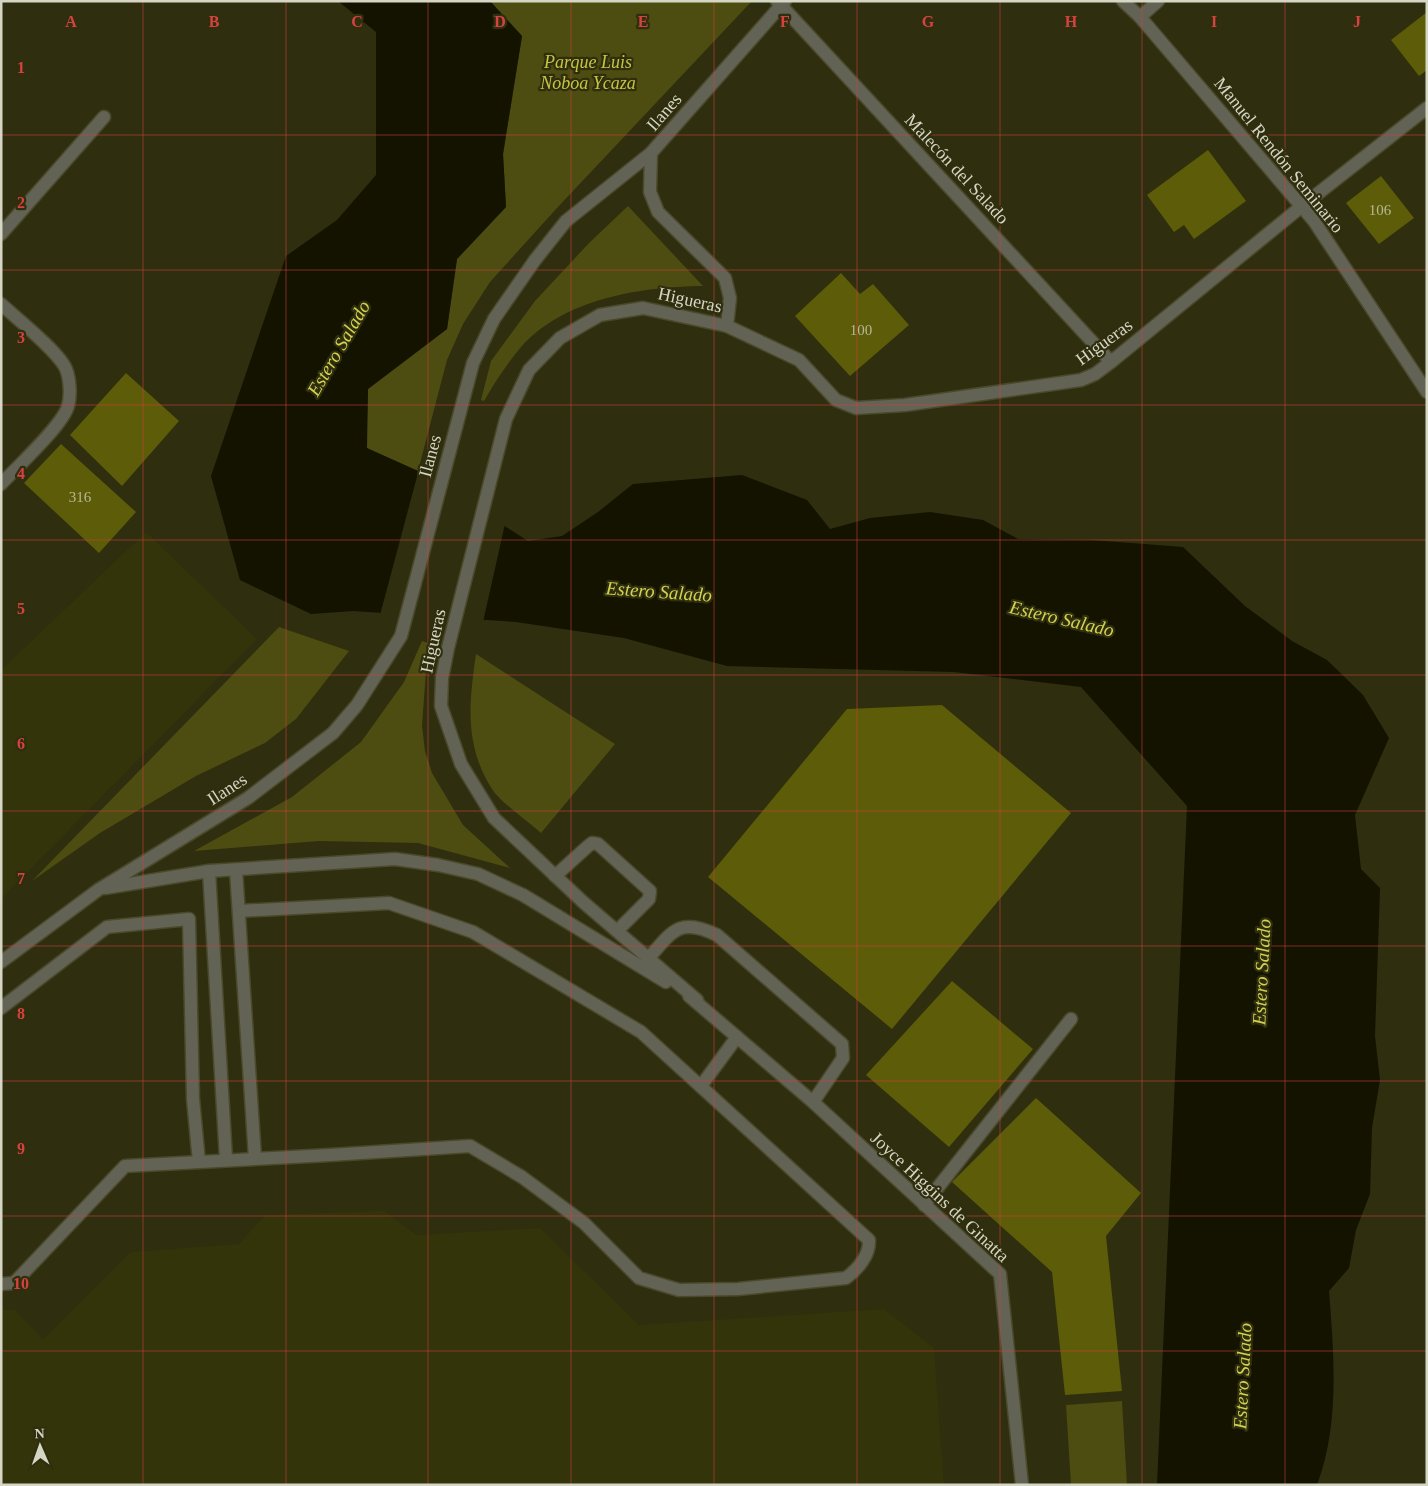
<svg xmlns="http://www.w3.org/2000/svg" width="1428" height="1486" font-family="Georgia,serif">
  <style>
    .built { fill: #34340a }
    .green { fill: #4d4c11 }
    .water { fill: #141300 }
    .pier { fill: #2f2e0e }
    .building { fill: #5d5c08 }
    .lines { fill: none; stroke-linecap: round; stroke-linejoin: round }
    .service-casing { stroke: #4a492b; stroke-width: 15 }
    .minor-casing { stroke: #4a492b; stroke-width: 15 }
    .tertiary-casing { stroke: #4a492b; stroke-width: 15 }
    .service { stroke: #636355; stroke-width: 12 }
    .minor { stroke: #636355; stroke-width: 12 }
    .tertiary { stroke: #636355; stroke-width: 12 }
    .grid { fill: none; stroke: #d6423f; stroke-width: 1; stroke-opacity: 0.55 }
    .labels { text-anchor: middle; stroke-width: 4.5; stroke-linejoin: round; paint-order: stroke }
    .number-label { font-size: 15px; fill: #b7b895 }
    .park-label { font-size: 18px; font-style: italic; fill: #c7c540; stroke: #2f2e0e }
    .street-label { font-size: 18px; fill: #d5d6c4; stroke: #2f2e0e }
    .water-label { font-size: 19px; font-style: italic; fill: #d3d250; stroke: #2f2e0e }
    .grid-label { font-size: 16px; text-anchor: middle; font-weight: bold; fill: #d6423f; stroke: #2f2e0e; stroke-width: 4.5; stroke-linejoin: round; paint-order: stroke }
  </style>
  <rect width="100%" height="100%" fill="#2f2e0e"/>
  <g class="built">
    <polygon points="146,532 257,639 1,899 1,670"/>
    <polygon points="384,1211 416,1235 540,1228 639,1325 884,1309 934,1348 944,1485 1,1485 1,1310 15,1310 43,1339 131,1252 239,1244 265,1215"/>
  </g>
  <g class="green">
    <polygon points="490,1 752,1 557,208 490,282 463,324 447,360 418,471 366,448 368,389 447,329 457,259 506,207 503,154 522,36"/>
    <path d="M628,206L703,286C641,287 565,298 521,347C507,364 495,382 484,401L481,400L491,361L535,301L589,243Z"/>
    <polygon points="279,627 349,651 296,719 265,743 196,776 100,833 32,881"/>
    <polygon points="422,641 428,643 422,726 425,751 432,773 463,825 510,868 418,843 319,841 194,851 292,797 361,742 404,682"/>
    <path d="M476,654L615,744L541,833C529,822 500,802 492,789C464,745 469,703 476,654Z"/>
    <polygon points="1122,1401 1127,1485 1071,1485 1066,1405"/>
  </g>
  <path class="water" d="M338,1H490L522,36L503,154L506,207L457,259L447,329L368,389L367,448L418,471L528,541L562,536L598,512L633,484L742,475L807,500L830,529L870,518L930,512L983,520L1018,539L1092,540L1183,547L1245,606L1292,641L1327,660L1363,695L1389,738L1355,815L1361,869L1380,888L1375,1036L1380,1080L1372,1128L1370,1194L1356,1230L1349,1268L1329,1291C1334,1355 1340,1424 1317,1485H1157L1187,806L1081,687L954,672L727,666L624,638L516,622L353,611L311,614L240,580L211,476L286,256L337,220L376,175V32Z"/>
  <polygon class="pier" points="419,469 505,524 483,622 380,615"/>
  <g class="building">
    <polygon points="1427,12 1427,70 1419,76 1391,40"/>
    <polygon points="1208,150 1246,201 1194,239 1184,225 1174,232 1147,195"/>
    <polygon points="1381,176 1414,218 1379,244 1346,203"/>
    <polygon points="841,273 860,294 873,284 909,325 850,376 795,316"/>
    <polygon points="126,373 179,421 122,486 70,435"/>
    <polygon points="61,444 136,512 99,553 24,483"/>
    <polygon points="942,705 1071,813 892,1029 708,877 847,709"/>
    <polygon points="952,981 1033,1049 949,1147 866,1075"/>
    <polygon points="1036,1098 1141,1193 1106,1236 1122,1391 1065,1395 1052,1272 952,1182"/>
  </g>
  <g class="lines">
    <defs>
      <g id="service">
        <polyline points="236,870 255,1158"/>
        <polyline points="209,871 226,1159"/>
        <polyline points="555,876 587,847 592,843 598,844 650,891 649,899 617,931"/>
        <path d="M648,959C673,930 680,917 717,935L842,1044L843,1058L813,1102"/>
        <polyline points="1,1008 107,927 189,919 193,1099 199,1162"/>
        <polyline points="701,1086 737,1037"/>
        <polyline points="924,1205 1071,1019"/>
        <path d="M1,1284L14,1283L125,1166L330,1155L470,1146L522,1177L584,1223L639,1278L679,1290L738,1289L846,1278C858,1269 870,1255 869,1240L641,1032L473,932L389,903L239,911"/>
      </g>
      <g id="minor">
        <polyline points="777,1 1111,362"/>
        <polyline points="1123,1 1140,17 1314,221 1427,392"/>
        <polyline points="1140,17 1158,1"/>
        <polyline points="1,234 104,117"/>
        <path d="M1,304C16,318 59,352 66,369C70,379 71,396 68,406C63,425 16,468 1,484"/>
      </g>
      <g id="tertiary">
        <polyline points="651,153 650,192 658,212 725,278 730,298 727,326"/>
        <polyline points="105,888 209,871 395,859 438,865 478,874 523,895 666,982"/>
        <polyline points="1,962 98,890 248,798 333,733 357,705 401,636 473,363 494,319 535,260 566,221 651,153 785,1"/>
        <polyline points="689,996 813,1102 1000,1274 1022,1485"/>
        <polyline points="697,1000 583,902 494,818 461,764 441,706 442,678 448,648 506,419 529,370 560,338 600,315 643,308 727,326 799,360 836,400 856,408 905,405 1081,380 1095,374 1111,362 1302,206 1427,108"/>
      </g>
    </defs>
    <use href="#service" class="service-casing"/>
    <use href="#minor" class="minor-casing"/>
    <use href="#tertiary" class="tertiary-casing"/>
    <use href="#service" class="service"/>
    <use href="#minor" class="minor"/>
    <use href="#tertiary" class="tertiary"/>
  </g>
  <path class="grid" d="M143,1V1485M286,1V1485M428,1V1485M571,1V1485M714,1V1485M857,1V1485M1000,1V1485M1142,1V1485M1285,1V1485M1,135H1427M1,270H1427M1,405H1427M1,540H1427M1,675H1427M1,811H1427M1,946H1427M1,1081H1427M1,1216H1427M1,1351H1427"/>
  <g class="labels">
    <g class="number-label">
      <text x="1380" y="215">106</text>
      <text x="861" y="335">100</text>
      <text x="80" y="502">316</text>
    </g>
    <g class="park-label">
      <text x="588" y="68">Parque Luis<tspan x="588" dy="21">Noboa Ycaza</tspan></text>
    </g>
    <g class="street-label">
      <text transform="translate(664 112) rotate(-49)" y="6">Ilanes</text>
      <text transform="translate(1279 155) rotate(51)" y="6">Manuel Rendón Seminario</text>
      <text transform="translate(957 169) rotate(47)" y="6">Malecón del Salado</text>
      <text transform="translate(690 300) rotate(12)" y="6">Higueras</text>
      <text transform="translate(1104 342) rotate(-36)" y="6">Higueras</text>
      <text transform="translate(430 456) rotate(-75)" y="6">Ilanes</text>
      <text transform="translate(433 641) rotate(-78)" y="6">Higueras</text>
      <text transform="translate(227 789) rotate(-33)" y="6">Ilanes</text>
      <text transform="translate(940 1197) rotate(43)" y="6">Joyce Higgins de Ginatta</text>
    </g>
    <g class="water-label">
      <text transform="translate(338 348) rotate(-60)" y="7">Estero Salado</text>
      <text transform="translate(659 591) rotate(4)" y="7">Estero Salado</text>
      <text transform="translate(1062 618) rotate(13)" y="7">Estero Salado</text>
      <text transform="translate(1261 972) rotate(-87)" y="7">Estero Salado</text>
      <text transform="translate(1242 1376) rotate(-87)" y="7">Estero Salado</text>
    </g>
  </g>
  <g class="grid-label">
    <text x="71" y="27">A</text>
    <text x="214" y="27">B</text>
    <text x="357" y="27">C</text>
    <text x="500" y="27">D</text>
    <text x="643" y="27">E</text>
    <text x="785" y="27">F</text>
    <text x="928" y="27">G</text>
    <text x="1071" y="27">H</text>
    <text x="1214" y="27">I</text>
    <text x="1357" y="27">J</text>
    <text x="21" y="73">1</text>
    <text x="21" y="208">2</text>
    <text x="21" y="343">3</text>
    <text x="21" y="479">4</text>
    <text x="21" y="614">5</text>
    <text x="21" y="749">6</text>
    <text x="21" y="884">7</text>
    <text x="21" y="1019">8</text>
    <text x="21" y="1154">9</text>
    <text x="21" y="1289">10</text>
  </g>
  <rect width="1428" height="1486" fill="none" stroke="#d5d6c4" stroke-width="5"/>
  <g transform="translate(40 1446) rotate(358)" stroke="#2f2e0e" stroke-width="4" paint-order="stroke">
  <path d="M0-4L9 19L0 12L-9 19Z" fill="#d5d6c4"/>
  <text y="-8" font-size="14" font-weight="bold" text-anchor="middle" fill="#d5d6c4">N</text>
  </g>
</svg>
